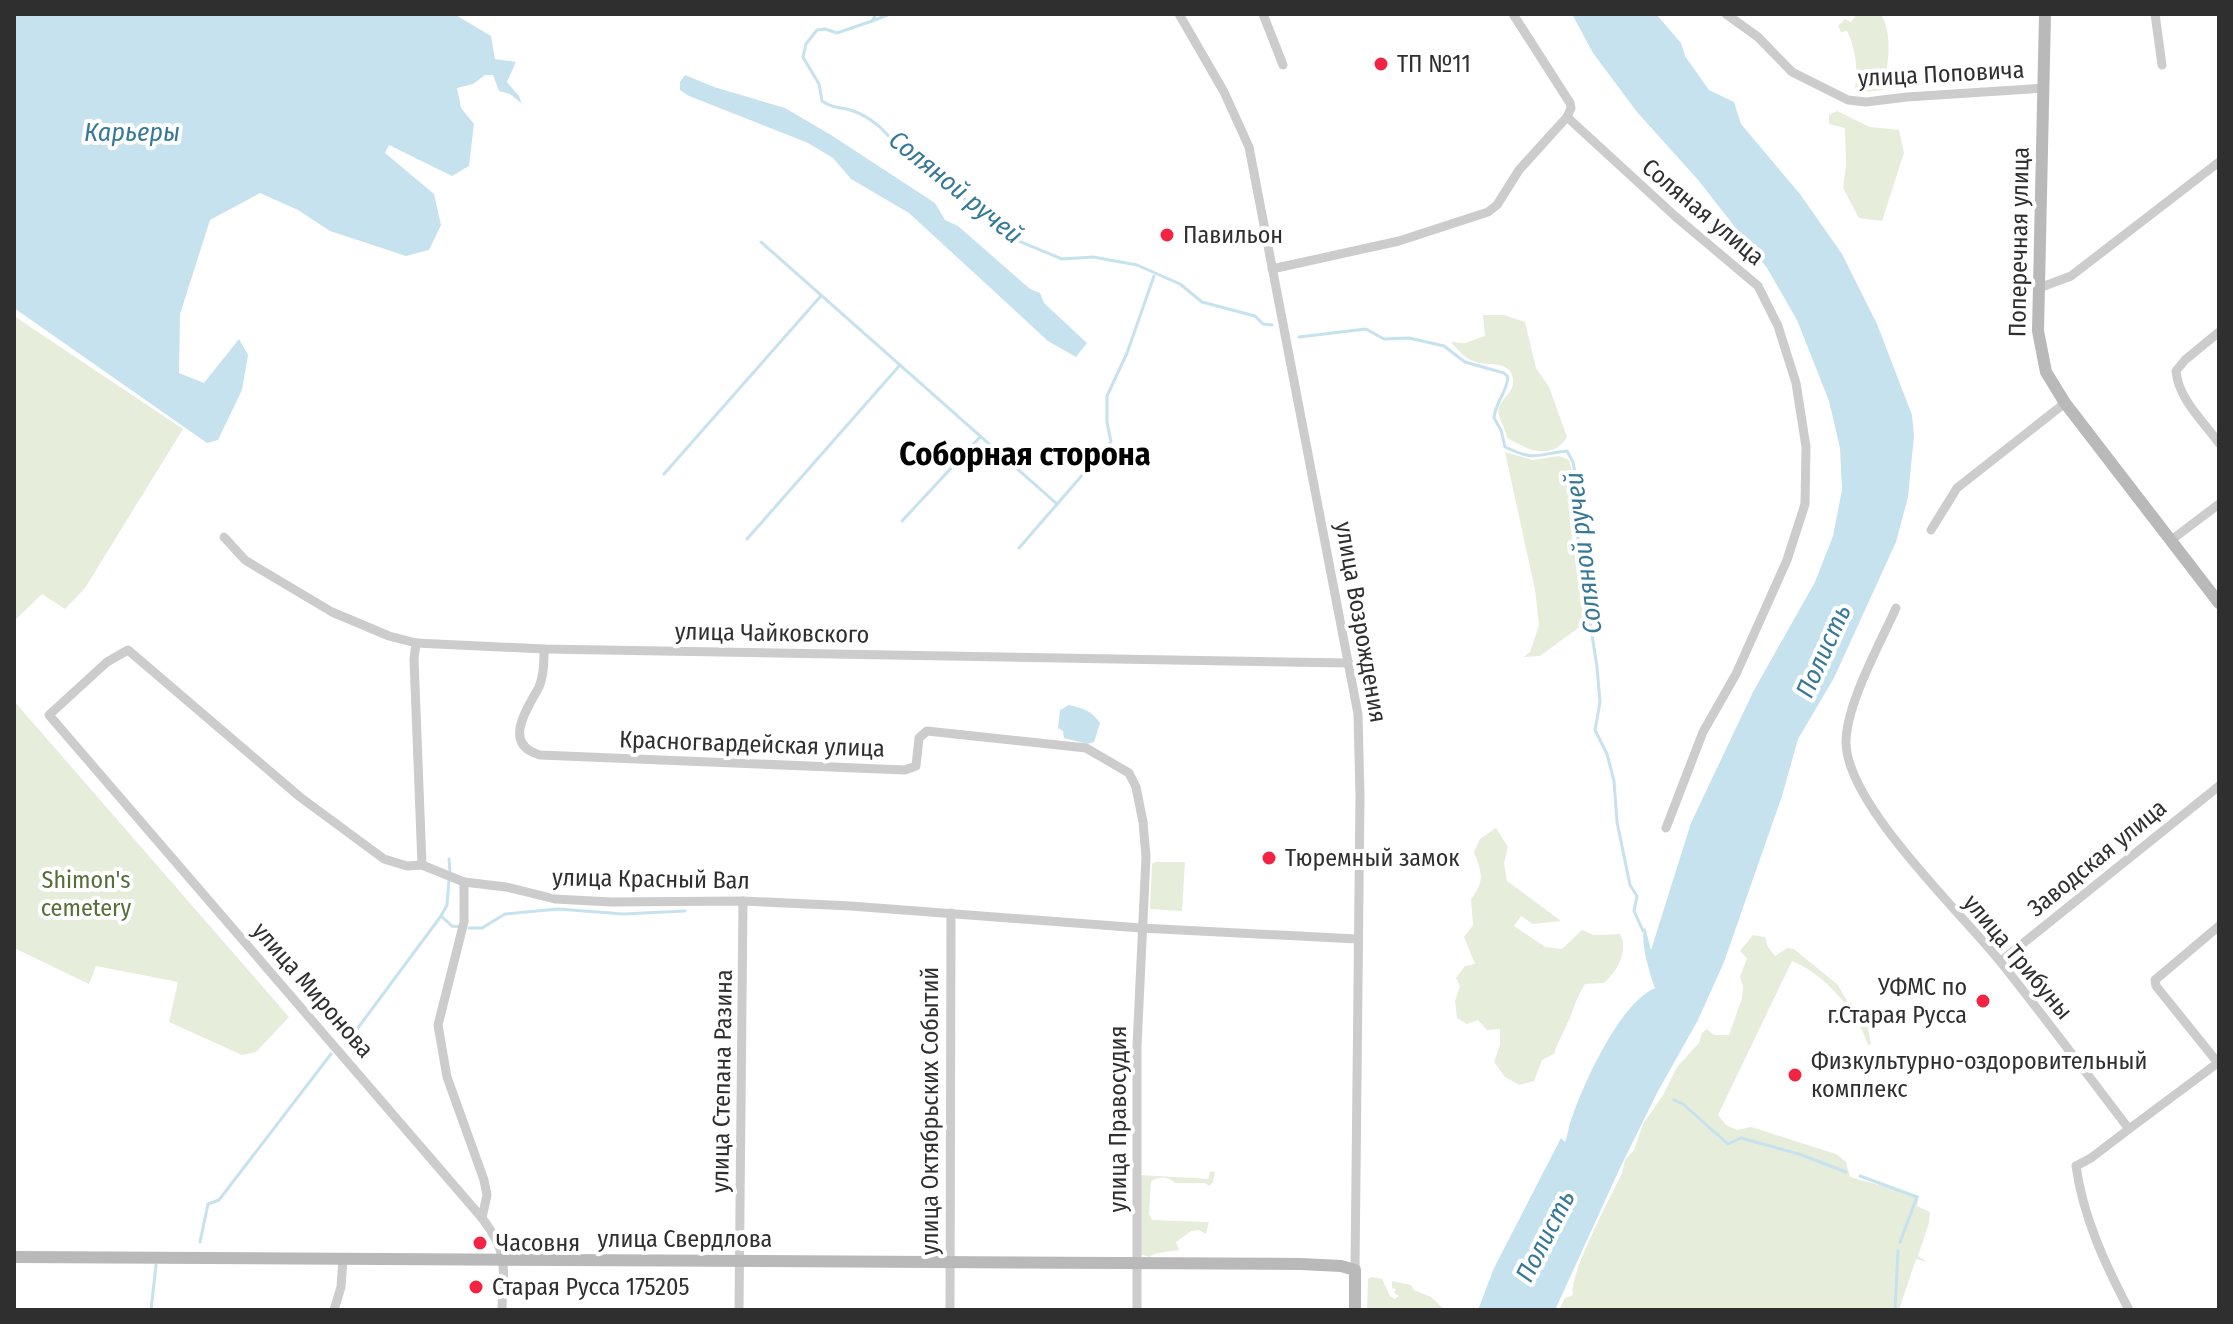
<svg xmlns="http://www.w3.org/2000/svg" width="2233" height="1324" font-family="'Fira Sans Condensed',sans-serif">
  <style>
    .green { fill: #e6eddb }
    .water { fill: #c6e2ee }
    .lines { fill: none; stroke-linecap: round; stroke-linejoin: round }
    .stream { stroke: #c6e2ee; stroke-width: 3 }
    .street { stroke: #ccc; stroke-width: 9 }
    .secondary { stroke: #b9b9b9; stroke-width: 12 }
    .poi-dot { fill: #f32343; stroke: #fff; stroke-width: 3 }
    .labels { text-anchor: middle; stroke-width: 8; stroke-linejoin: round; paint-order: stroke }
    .poi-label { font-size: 24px; fill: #2f2f2f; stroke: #fff; text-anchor: start }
    .street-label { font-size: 24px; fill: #2f2f2f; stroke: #fff }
    .park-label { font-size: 24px; fill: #566e38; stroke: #fff }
    .water-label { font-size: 26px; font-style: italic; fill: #367997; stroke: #fff }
    .district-label { font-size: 32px; font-weight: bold; fill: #000; stroke: #fff }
  </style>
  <rect width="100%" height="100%" fill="#fff"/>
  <g class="green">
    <path d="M1857,14H1881C1894,38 1887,65 1884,90L1866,92L1855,88C1859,72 1855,46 1847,31L1841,32L1838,26L1845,19L1851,22Z"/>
    <polygon points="1837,111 1870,127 1899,130 1904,153 1882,221 1859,218 1843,188 1846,165 1845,128 1829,124 1829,115"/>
    <path d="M1483,315H1504L1525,322L1536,368L1549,387L1567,437C1551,462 1527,449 1507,438C1506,428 1496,416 1499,407C1503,397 1515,391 1513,379C1511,360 1488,366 1476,362C1465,359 1458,350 1451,342L1465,343L1485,336Z"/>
    <polygon points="14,316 183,429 85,588 65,609 42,594 14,621"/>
    <polygon points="1505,452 1533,460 1559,456 1569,460 1573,476 1569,510 1571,531 1585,623 1540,656 1524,657 1530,652 1539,625 1535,590"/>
    <polygon points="14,701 289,1017 256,1052 242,1055 169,1022 178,982 96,966 89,984 14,948"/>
    <path d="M1496,828L1508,847L1504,863L1507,881L1561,921L1533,924L1521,916L1514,926L1545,947L1562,949L1582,930L1594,935L1620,934C1629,951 1617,972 1604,983L1585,984C1575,1000 1575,1007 1568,1022C1563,1033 1558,1042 1554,1054L1542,1060L1534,1081L1519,1085L1505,1077L1494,1062L1500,1045V1029L1487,1030L1478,1020L1467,1024L1457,1018L1455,1001L1460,986L1456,978L1465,966L1475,964L1464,937L1473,925L1471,899C1485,880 1482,874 1474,852L1480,839Z"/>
    <polygon points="1156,862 1185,862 1182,911 1150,909 1152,864"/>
    <path d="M1753,935L1765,937L1768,947L1775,956L1787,948L1794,949L1838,985L1851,1008L1865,1012L1871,1044L1868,1045C1857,1012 1825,974 1792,961L1718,1115L1726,1125L1737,1130L1751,1127L1836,1154L1846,1162L1850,1177L1919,1196L1917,1206L1930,1212L1929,1223L1918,1256L1927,1262L1916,1259L1899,1310H1559L1565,1298L1573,1295C1567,1278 1612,1194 1622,1173L1625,1160L1634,1150L1643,1124L1663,1095L1677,1067L1699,1043L1702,1033L1707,1029L1714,1035H1729L1742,998L1743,986L1740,977L1747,958L1740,951Z"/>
    <path d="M1210,1171L1215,1172L1213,1182L1209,1186L1205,1183H1175C1170,1177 1159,1176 1151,1181L1149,1214L1152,1220L1209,1222L1206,1234L1199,1230L1191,1231L1176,1242L1179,1250C1169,1252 1156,1252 1149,1257L1140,1254V1175L1209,1179Z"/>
    <polygon points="1372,1277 1382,1279 1390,1296 1395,1299 1399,1296 1394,1293 1396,1289 1392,1288 1392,1281 1411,1285 1414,1290 1431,1297 1445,1310 1367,1310 1368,1279"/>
  </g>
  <g class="water">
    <polygon points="14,14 454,14 491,36 495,59 516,62 507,82 519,96 522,104 510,94 499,91 493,75 485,75 473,84 457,88 461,108 474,124 469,166 452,176 389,145 385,153 434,194 441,225 429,250 406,256 330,231 298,210 260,193 210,220 180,314 179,373 204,383 239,339 248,355 242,390 218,440 207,443 14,308"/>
    <path d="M1572,14H1656L1681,43L1685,56L1709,90L1734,102L1741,124L1800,194L1842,254L1877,324L1912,415L1914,436L1908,497L1896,542L1834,678L1798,739L1782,796L1724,962L1698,1020L1657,1093L1620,1168L1555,1310H1478L1494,1268L1561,1138L1565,1142C1568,1135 1568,1130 1570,1123C1582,1087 1619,1003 1655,988C1650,974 1639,939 1645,927L1651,950L1691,823L1753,692L1815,582L1833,536L1842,490L1840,448L1829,401L1797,320L1767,268L1699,181L1637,112L1593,53Z"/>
    <polygon points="685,75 714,87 785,108 831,135 935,203 945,220 958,226 1030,289 1040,293 1044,303 1087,343 1076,357 1048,341 909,213 851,179 833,158 808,143 689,96 680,90 680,82"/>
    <path d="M1069,705C1083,708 1092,711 1100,723L1094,742L1087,744L1064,738L1063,731L1058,728L1060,710Z"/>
  </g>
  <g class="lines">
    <g class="stream">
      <path d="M876,14L872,21L837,33L825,29L817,30L806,44L803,57L819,84L822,101C831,107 836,107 847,109C865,114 879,124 891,139L1014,239L1062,259L1093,257L1137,265L1180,284L1202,302L1255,316L1263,324L1272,325"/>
      <polyline points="872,21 890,14"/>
      <polyline points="761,242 1057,504"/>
      <path d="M1299,337L1366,329L1384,339L1409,338L1444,346L1465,362L1504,373L1508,377C1507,392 1495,403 1494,418L1501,430L1505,447C1537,462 1535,454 1567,451L1573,462L1576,478L1575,531L1584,553L1586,596L1597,667L1600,702L1595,730L1607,754L1614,781L1617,822L1630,885L1637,896L1634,911L1643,931"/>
      <polyline points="664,474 820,297"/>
      <polyline points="902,521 980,437"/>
      <polyline points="747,539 900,365"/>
      <polyline points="1019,548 1111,442 1107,422 1107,396 1127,353 1154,276"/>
      <polyline points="449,859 450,873"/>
      <polyline points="441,916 452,926 461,927"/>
      <polyline points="469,928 482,928 505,914 558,909 623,914 685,911"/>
      <polyline points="346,1044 441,916 447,905 449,880"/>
      <polyline points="1674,1100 1683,1104 1728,1144 1741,1138 1799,1154 1846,1172"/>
      <polyline points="1860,1176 1917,1197 1900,1242"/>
      <polyline points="200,1242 208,1204 219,1200 331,1054"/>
      <polyline points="151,1310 156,1265"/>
      <polyline points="1895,1310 1898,1251"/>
    </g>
    <g class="street">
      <polyline points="1179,14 1224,92 1249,147 1358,714 1360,796 1355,1270"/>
      <polyline points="1263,14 1283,65"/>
      <polyline points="1513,14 1570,103 1571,108 1567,117 1676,217 1758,286 1778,326 1796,383 1806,447 1805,504 1787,560 1736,674 1703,732 1666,828"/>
      <polyline points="1726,14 1758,37 1792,72 1848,100 1866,102 1907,97 2044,88"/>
      <polyline points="2155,14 2162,65"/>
      <polyline points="1272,269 1399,241 1488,212 1497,205 1519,170 1567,117"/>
      <polyline points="2039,288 2071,276 2219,162"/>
      <path d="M2219,332L2185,360L2176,371C2178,398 2203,421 2219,443"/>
      <polyline points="1931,530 1957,488 2065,403"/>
      <polyline points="224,537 245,560 258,568 332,612 389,636 416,643 544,649 1349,663"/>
      <polyline points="2170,541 2219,504"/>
      <path d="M1896,608C1880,644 1845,706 1846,744C1849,808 1963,914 2003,965C2046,1019 2087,1074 2129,1129L2091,1158L2076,1166C2083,1217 2105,1264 2129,1310"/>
      <polyline points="416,643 414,659 422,865"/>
      <path d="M544,649C544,661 544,675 539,687C528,708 501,744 540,755L905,770L916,766L919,738L927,731L1086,748L1129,773L1136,787L1143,822L1146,857L1137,1046V1310"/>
      <polyline points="464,882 464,922 438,1025 447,1077 484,1180 487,1195 482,1218"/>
      <polyline points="2001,961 2219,786"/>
      <polyline points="2218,1063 2156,986 2155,980 2219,926"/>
      <polyline points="2129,1129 2219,1062"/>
      <polyline points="334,1310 341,1287 343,1259"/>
      <path d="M502,1310C503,1266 510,1255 482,1218C338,1049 192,883 49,715L107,662L128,650L300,797L384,859L407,866L422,865L464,882L506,887L555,899L611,902L743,901L851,906L1141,928L1357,939"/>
      <polyline points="739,1310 743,901"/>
      <polyline points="950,1310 951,913"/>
    </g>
    <g class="secondary">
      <polyline points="2045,14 2038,331 2046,372 2065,403 2219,603"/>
      <polyline points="14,1257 1301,1264 1341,1266 1355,1270 1355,1310"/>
    </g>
  </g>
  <g class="poi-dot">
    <circle cx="1381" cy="64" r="8"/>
    <circle cx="1167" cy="235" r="8"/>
    <circle cx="1269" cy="858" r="8"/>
    <circle cx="1983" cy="1001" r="8"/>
    <circle cx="1795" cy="1075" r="8"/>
    <circle cx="480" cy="1243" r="8"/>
    <circle cx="476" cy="1287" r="8"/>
  </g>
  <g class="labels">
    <g class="poi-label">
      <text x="1397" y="72">ТП №11</text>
      <text x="1183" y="243">Павильон</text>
      <text x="1285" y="866">Тюремный замок</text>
      <text x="1967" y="995" text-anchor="end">УФМС по<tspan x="1967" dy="28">г.Старая Русса</tspan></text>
      <text x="1811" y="1069">Физкультурно-оздоровительный<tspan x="1811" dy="28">комплекс</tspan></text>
      <text x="496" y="1251">Часовня</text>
      <text x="492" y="1295">Старая Русса 175205</text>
    </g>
    <g class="street-label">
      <text transform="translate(1941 74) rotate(-3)" y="8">улица Поповича</text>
      <text transform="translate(1703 212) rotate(40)" y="8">Соляная улица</text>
      <text transform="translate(2019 242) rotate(-89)" y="8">Поперечная улица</text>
      <text transform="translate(1361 622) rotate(80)" y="8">улица Возрождения</text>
      <text transform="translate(772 633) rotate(1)" y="8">улица Чайковского</text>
      <text transform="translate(752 744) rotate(2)" y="8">Красногвардейская улица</text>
      <text transform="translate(2097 858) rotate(-39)" y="8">Заводская улица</text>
      <text transform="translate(651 879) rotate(1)" y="8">улица Красный Вал</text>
      <text transform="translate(2018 957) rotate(50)" y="8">улица Трибуны</text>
      <text transform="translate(313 990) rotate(49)" y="8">улица Миронова</text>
      <text transform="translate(722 1081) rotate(-89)" y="8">улица Степана Разина</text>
      <text transform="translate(930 1111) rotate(-90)" y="8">улица Октябрьских Событий</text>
      <text transform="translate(1118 1119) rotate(-90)" y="8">улица Правосудия</text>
      <text x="685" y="1247">улица Свердлова</text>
    </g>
    <g class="park-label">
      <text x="86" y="888">Shimon's<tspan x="86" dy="28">cemetery</tspan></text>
    </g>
    <g class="water-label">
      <text x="132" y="141">Карьеры</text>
      <text transform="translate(956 187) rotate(39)" y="9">Соляной ручей</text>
      <text transform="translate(1583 553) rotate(-97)" y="9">Соляной ручей</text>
      <text transform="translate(1823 651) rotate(-66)" y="9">Полисть</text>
      <text transform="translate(1545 1236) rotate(-63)" y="9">Полисть</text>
    </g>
    <g class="district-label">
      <text x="1025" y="465">Соборная сторона</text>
    </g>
  </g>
  <rect width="2233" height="1324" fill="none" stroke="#2f2f2f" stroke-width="32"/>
</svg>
